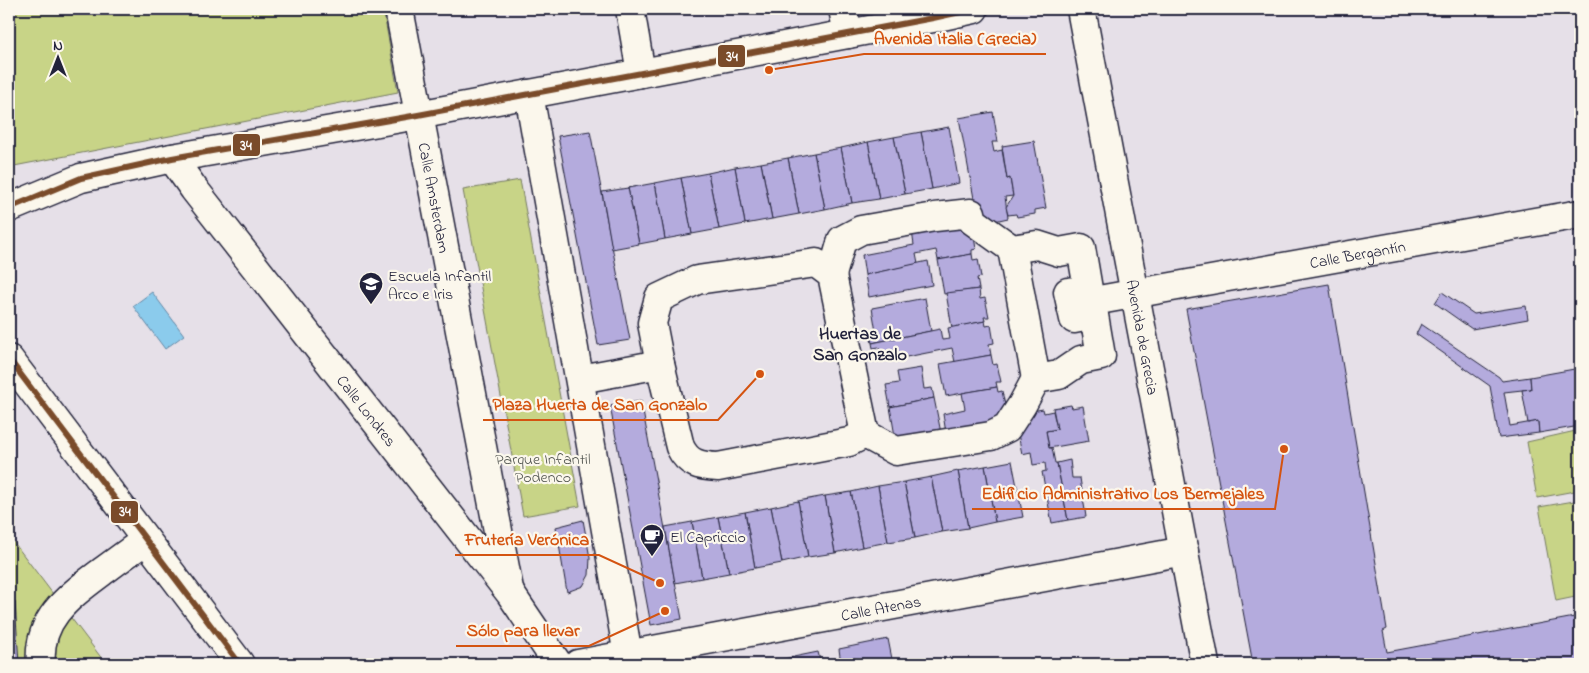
<svg xmlns="http://www.w3.org/2000/svg" width="1589" height="673" font-family="'Indie Flower',sans-serif">
  <style>
    .green { fill: #c8d487; stroke: #757b61 }
    .water { fill: #8bcbec; stroke: #6187a5 }
    .building { fill: #b4abdd; stroke: #22223b }
    .lines { fill: none; stroke-linecap: round; stroke-linejoin: round }
    .minor-casing { stroke: #22223b; stroke-width: 31 }
    .major-casing { stroke: #22223b; stroke-width: 31 }
    .minor { stroke: #fbf7ec; stroke-width: 28 }
    .major { stroke: #fbf7ec; stroke-width: 28 }
    .bus-1-casing { stroke: #fbf7ec; stroke-width: 10 }
    .bus-1 { stroke: #7a4b2a; stroke-width: 6 }
    .labels { text-anchor: middle; stroke-width: 4.5; stroke-linejoin: round; paint-order: stroke }
    .street-label { font-size: 16px; fill: #22223b; stroke: #fbf7ec }
    .poi-label { font-size: 16px; fill: #22223b; stroke: #fbf7ec; text-anchor: start }
    .park-label { font-size: 16px; fill: #545752; stroke: #fbf7ec }
    .neighbourhood-label { font-size: 18px; font-weight: bold; fill: #22223b; stroke: #fbf7ec }
    .leader { fill: none; stroke: #d45411; stroke-width: 2 }
    .callout-dot { fill: #d45411; stroke: #fbf7ec; stroke-width: 2 }
    .callout-label { font-size: 18px; text-anchor: middle; font-weight: bold; fill: #d45411; stroke: #fbf7ec; stroke-width: 4.5; stroke-linejoin: round; paint-order: stroke }
    .line-badge { stroke: #fbf7ec; stroke-width: 2 }
    .badge-label { font-size: 14px; text-anchor: middle; font-weight: bold; fill: #fff }
  </style>
  <rect width="100%" height="100%" fill="#e6e0e8"/>
  <filter id="ink" filterUnits="userSpaceOnUse"><feTurbulence type="fractalNoise" baseFrequency=".02" numOctaves="2"/><feDisplacementMap in="SourceGraphic" scale="10" xChannelSelector="R" yChannelSelector="G"/><feConvolveMatrix kernelMatrix="1 2 1 2 8 2 1 2 1" color-interpolation-filters="sRGB"/></filter>
  <g filter="url(#ink)">
    <g class="green">
      <polygon points="9,9 383,9 398,92 9,167"/>
      <polygon points="520,180 580,506 523,516 463,190"/>
      <polygon points="1580,430 1580,490 1537,498 1527,442"/>
      <polygon points="1580,500 1580,596 1556,601 1539,507"/>
      <polygon points="9,536 106,664 9,664"/>
    </g>
    <polygon class="water" points="152,292 184,335 165,349 133,306"/>
    <g class="building">
      <polygon points="993,112 998,142 992,142 994,152 1002,150 1007,179 1010,178 1013,196 1005,197 1008,218 990,222 978,220 959,118"/>
      <polygon points="949,127 959,183 932,189 921,132"/>
      <polygon points="590,131 630,340 598,345 558,136"/>
      <polygon points="921,132 932,189 905,194 894,137"/>
      <polygon points="894,137 905,194 879,199 868,142"/>
      <polygon points="1034,141 1046,208 1035,210 1035,214 1017,217 1016,214 1008,215 1006,207 1013,196 1010,178 1007,179 1002,146"/>
      <polygon points="868,142 879,199 852,203 841,148"/>
      <polygon points="841,148 852,203 825,209 814,153"/>
      <polygon points="814,153 825,209 799,214 788,158"/>
      <polygon points="788,158 799,214 772,219 761,163"/>
      <polygon points="761,163 772,219 745,224 735,167"/>
      <polygon points="735,167 745,224 719,229 708,173"/>
      <polygon points="708,173 719,229 692,234 681,178"/>
      <polygon points="681,178 692,234 665,239 655,183"/>
      <polygon points="655,183 665,239 639,244 628,188"/>
      <polygon points="628,188 639,244 612,249 602,192"/>
      <polygon points="966,221 973,231 976,249 972,250 972,254 938,260 936,250 916,254 918,264 865,275 862,255 914,245 912,231"/>
      <polygon points="972,254 973,260 978,259 981,277 977,278 979,289 944,294 938,260"/>
      <polygon points="928,261 932,285 869,297 865,275"/>
      <polygon points="1329,284 1387,629 1383,631 1387,652 1580,616 1580,664 1253,664 1186,309"/>
      <polygon points="979,289 980,299 985,298 989,317 984,317 985,321 952,328 946,293"/>
      <polygon points="1442,292 1474,314 1526,306 1528,319 1472,329 1435,303"/>
      <polygon points="925,298 931,331 872,343 871,339 877,338 872,308"/>
      <polygon points="985,321 986,326 991,325 994,343 989,344 991,355 955,362 952,348 881,362 879,347 873,348 872,343 940,329 942,340 950,339 948,328"/>
      <polygon points="1421,324 1499,377 1502,381 1530,377 1531,389 1504,392 1510,426 1538,421 1539,433 1499,438 1490,386 1416,334"/>
      <polygon points="991,355 993,365 997,364 1001,382 996,382 997,387 946,396 940,364"/>
      <polygon points="921,368 924,389 932,388 934,398 890,407 886,385 899,383 897,372"/>
      <polygon points="1580,368 1580,426 1539,433 1538,421 1528,423 1522,390 1531,389 1530,377"/>
      <polygon points="997,387 998,392 1002,391 1006,410 1001,410 1004,422 946,433 943,414 965,409 962,393"/>
      <polygon points="934,398 941,433 896,442 890,407"/>
      <polygon points="641,401 682,619 651,625 610,406"/>
      <polygon points="1071,405 1072,408 1083,406 1089,441 1049,448 1046,431 1057,429 1053,408"/>
      <polygon points="1043,409 1044,413 1053,411 1057,429 1046,431 1049,448 1052,448 1055,463 1057,463 1068,520 1052,523 1042,472 1046,471 1045,463 1033,465 1031,452 1022,454 1015,419 1026,412"/>
      <polygon points="1070,460 1072,478 1080,478 1086,517 1068,520 1057,463"/>
      <polygon points="1012,461 1023,517 995,522 985,466"/>
      <polygon points="985,466 995,522 968,528 958,471"/>
      <polygon points="958,471 968,528 942,532 931,477"/>
      <polygon points="931,477 942,532 915,538 904,482"/>
      <polygon points="904,482 915,538 888,542 878,486"/>
      <polygon points="878,486 888,542 862,547 851,492"/>
      <polygon points="851,492 862,547 835,553 825,496"/>
      <polygon points="825,496 835,553 808,557 798,501"/>
      <polygon points="798,501 808,557 782,563 771,507"/>
      <polygon points="771,507 782,563 755,568 745,512"/>
      <polygon points="745,512 755,568 729,573 718,517"/>
      <polygon points="718,517 729,573 702,578 692,522"/>
      <polygon points="583,520 590,558 589,575 583,586 567,592 556,527"/>
      <polygon points="692,522 702,578 675,583 665,527"/>
      <polygon points="9,602 15,602 19,664 9,664"/>
      <polygon points="888,639 893,664 841,664 839,649"/>
      <polygon points="818,652 821,664 769,664 769,662"/>
    </g>
    <g class="lines">
      <defs>
        <g id="minor">
          <path id="s1" d="M399,9L509,589"/>
          <polyline points="630,9 641,73"/>
          <polyline points="843,9 848,34"/>
          <polyline points="529,94 628,655"/>
          <path id="s2" d="M172,158L194,189L510,593L558,664"/>
          <polyline points="832,275 842,240 861,230 935,217 971,213 973,221 1012,249 1036,379 1059,375 1081,360 1101,356 1094,315 1074,319 1068,292 1088,289 1081,248 1059,252 1037,245 1012,249"/>
          <path id="s3" d="M1071,305L1580,214"/>
          <path d="M660,364L680,447C688,464 700,466 718,467L849,442L865,434"/>
          <polyline points="580,379 660,364 652,323 659,298 697,280 816,263 832,275 865,434"/>
          <polyline points="865,434 896,451 991,436 1007,428 1022,405 1036,379"/>
          <path d="M41,664C37,620 67,598 99,574C114,563 130,551 146,540"/>
          <path id="s4" d="M578,664L1184,551"/>
        </g>
        <g id="major">
          <path id="s5" d="M1081,9L1205,664"/>
          <polyline points="9,208 81,178 172,158 418,115 933,18 974,9"/>
          <polyline points="9,359 240,664"/>
        </g>
      </defs>
      <use href="#minor" class="minor-casing"/>
      <use href="#major" class="major-casing"/>
      <use href="#minor" class="minor"/>
      <use href="#major" class="major"/>
      <defs>
        <g id="bus-1">
          <polyline points="9,208 81,178 172,158 418,115 933,18 974,9"/>
          <polyline points="9,359 240,664"/>
        </g>
      </defs>
      <use href="#bus-1" class="bus-1-casing"/>
      <use href="#bus-1" class="bus-1"/>
    </g>
  </g>
  <defs>
    <symbol id="school-pin" viewBox="-11 -11 22 30"><path d="M0 17L-7.5 6A9.5 9.5 0 1 1 7.5 6Z" fill="#22223b" stroke="#fbf7ec"/><path d="M0-5L7-2L0 1L-7-2ZM-4 1L0 2.5L4 1V4Q0 6-4 4Z" fill="#fff"/></symbol>
    <symbol id="cafe-pin" viewBox="-11 -11 22 30"><path d="M0 17L-7.5 6A9.5 9.5 0 1 1 7.5 6Z" fill="#22223b" stroke="#fbf7ec"/><path d="M-5.5-4.5H6V0H3Q3 3.5 0 3.5H-2.5Q-5.5 3.5-5.5 0ZM3-3.2v2h1.7v-2ZM-6 4.5H4V6H-6Z" fill="#fff"/></symbol>
  </defs>
  <g fill-rule="evenodd">
    <use href="#school-pin" x="357" y="270" width="28" height="38"/>
    <use href="#cafe-pin" x="638" y="522" width="28" height="38"/>
  </g>
  <g class="labels">
    <g class="street-label">
      <text dy="6" stroke="none"><textPath href="#s1" startOffset="192">Calle Amsterdam</textPath></text>
      <text dy="6" stroke="none"><textPath href="#s3" startOffset="291">Calle Bergantín</textPath></text>
      <text dy="6" stroke="none"><textPath href="#s5" startOffset="334">Avenida de Grecia</textPath></text>
      <text dy="6" stroke="none"><textPath href="#s2" startOffset="319">Calle Londres</textPath></text>
      <text dy="6" stroke="none"><textPath href="#s4" startOffset="308">Calle Atenas</textPath></text>
    </g>
    <g class="poi-label">
      <text x="388" y="281">Escuela Infantil<tspan x="388" dy="18">Arco e Iris</tspan></text>
      <text x="670" y="542">El Capriccio</text>
    </g>
    <g class="park-label">
      <text x="543" y="464">Parque Infantil<tspan x="543" dy="18">Podenco</tspan></text>
    </g>
    <g class="neighbourhood-label">
      <text x="860" y="339">Huertas de<tspan x="860" dy="21">San Gonzalo</tspan></text>
    </g>
  </g>
  <path class="leader" d="M769 70L864 54H1046M760 374L718 420H483M1284 449L1275 509H972M660 583L599 555H455M665 611L589 646H456"/>
  <g class="callout-dot">
    <circle cx="769" cy="70" r="5"/>
    <circle cx="760" cy="374" r="5"/>
    <circle cx="1284" cy="449" r="5"/>
    <circle cx="660" cy="583" r="5"/>
    <circle cx="665" cy="611" r="5"/>
  </g>
  <g class="callout-label">
    <text x="955" y="44">Avenida Italia (Grecia)</text>
    <text x="600" y="410">Plaza Huerta de San Gonzalo</text>
    <text x="1123" y="499">Edificio Administrativo Los Bermejales</text>
    <text x="527" y="545">Frutería Verónica</text>
    <text x="523" y="636">Sólo para llevar</text>
  </g>
  <g class="line-badge">
    <rect x="717" y="44" width="29" height="24" rx="5" fill="#7a4b2a"/>
    <rect x="232" y="133" width="29" height="24" rx="5" fill="#7a4b2a"/>
    <rect x="110" y="500" width="29" height="24" rx="5" fill="#7a4b2a"/>
  </g>
  <g class="badge-label">
    <text x="732" y="61">34</text>
    <text x="246" y="150">34</text>
    <text x="125" y="516">34</text>
  </g>
  <rect width="1589" height="673" fill="none" stroke="#fbf7ec" stroke-width="30"/>
  <rect x="15" y="15" width="1559" height="643" fill="none" stroke="#22223b" stroke-width="2" filter="url(#ink)"/>
  <g transform="translate(58 58)" stroke="#fbf7ec" stroke-width="4" paint-order="stroke">
  <path d="M0-4L9 19L0 12L-9 19Z" fill="#22223b"/>
  <text y="-8" font-size="14" font-weight="bold" text-anchor="middle" fill="#22223b">N</text>
  </g>
</svg>
